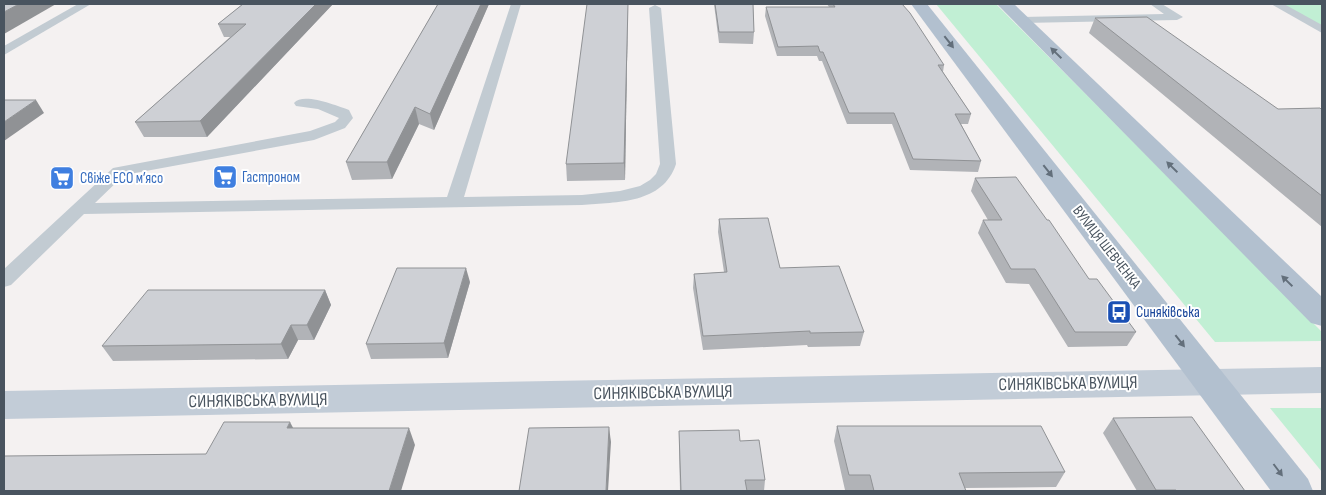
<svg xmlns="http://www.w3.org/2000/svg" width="1326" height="495" font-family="'Sofia Sans Condensed',sans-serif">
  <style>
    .green { fill: #c1efd4 }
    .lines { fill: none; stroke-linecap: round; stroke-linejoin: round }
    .lane { fill: #c2cbd2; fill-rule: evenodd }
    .secondary { fill: #c2ccd7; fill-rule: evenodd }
    .primary { fill: #b2c0cf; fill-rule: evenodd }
    .wall { fill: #b1b3b7 }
    .shaded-wall { fill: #909295 }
    .building { fill: #ced0d5; stroke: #909295 }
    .oneway { fill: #636f7b }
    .labels { text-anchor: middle; stroke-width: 4; stroke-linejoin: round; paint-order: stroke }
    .shop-label { font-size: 15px; fill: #366cbe; stroke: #fff; text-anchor: start }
    .street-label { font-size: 15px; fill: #49545f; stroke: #fff }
    .transit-label { font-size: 15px; fill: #164399; stroke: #fff; text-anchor: start }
    .near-street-label { font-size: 18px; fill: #49545f; stroke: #fff }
  </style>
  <rect width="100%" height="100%" fill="#f4f1f1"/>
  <g class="green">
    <polygon points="936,4 996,4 1322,332 1322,341 1215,342"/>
    <polygon points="1281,5 1322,5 1322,28"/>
    <polygon points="1270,408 1322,408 1322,472"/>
  </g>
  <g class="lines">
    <g class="lane">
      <polygon points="78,4 91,4 4,55 4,46"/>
      <path d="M511,4H521L464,197L582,195L620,191L640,186L650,180L656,174L660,164L649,8L655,5L661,8L676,164C663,204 617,202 582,205L84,214L11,285L4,287V269L113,168L310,131L335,122L339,118L318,109L296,106L294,103C303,92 337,106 349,110L353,118L345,128L314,140L124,175L95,203L447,197Z"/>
      <polygon points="1150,4 1162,4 1183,17 1177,20 1022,23 1016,20 1022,17 1164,14"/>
      <polygon points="1271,4 1284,4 1322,25 1322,33"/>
    </g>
    <polygon class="secondary" points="1322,367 1322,393 4,419 4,391"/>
    <g class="primary">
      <polygon points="911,4 927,4 1308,479 1313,491 1271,491"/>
      <polygon points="997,4 1014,4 1322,297 1322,326 1311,323"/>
    </g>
  </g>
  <g class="wall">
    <polygon points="243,4 333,4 207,137 144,137 135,122 230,37 224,37 218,24"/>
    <polygon points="438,4 489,4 434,130 419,124 392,179 352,180 346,162"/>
    <polygon points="628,4 625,180 567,181 566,164"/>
    <polygon points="714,4 753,4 754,32 753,44 719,43"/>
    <polygon points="827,4 902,4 944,65 943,72 971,114 968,124 961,124 981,161 978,172 910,170 892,124 847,124 822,61 819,61 817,56 777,56 765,16 766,7 829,7"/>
    <polygon points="1095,18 1278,109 1322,110 1322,227 1089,33"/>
    <polygon points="975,178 1089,279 1136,332 1127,346 1068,347 1029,284 1006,283 978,233 983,220 988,220 971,191"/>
    <polygon points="719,219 780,268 864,332 860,346 808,347 807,345 703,350 693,288 694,274 724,272 718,232"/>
    <polygon points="470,282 448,358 371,359 366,344"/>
    <polygon points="325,290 331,305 314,340 298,340 288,359 113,361 102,346"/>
    <polygon points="1113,418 1245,491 1137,491 1103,433"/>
    <polygon points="837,426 1065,472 1056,487 965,488 966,491 845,490 834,441"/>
    <polygon points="679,431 740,441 765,480 764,491 680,491 679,446"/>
  </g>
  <g class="shaded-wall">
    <polygon points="19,4 56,4 4,34 4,12"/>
    <polygon points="316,4 333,4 207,137 200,121"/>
    <polygon points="481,4 489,4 434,130 430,114"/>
    <polygon points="628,4 625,180 624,163"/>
    <polygon points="36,100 44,113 4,141 4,122"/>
    <polygon points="415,107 419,124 392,179 387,162"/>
    <polygon points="466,268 470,282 448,358 444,343"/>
    <polygon points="325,290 331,305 314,340 307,325"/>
    <polygon points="291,325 298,340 288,359 281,344"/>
    <polygon points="290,422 299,439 287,428"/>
    <polygon points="609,427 611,442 608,491 606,491"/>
    <polygon points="409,428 415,445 401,491 389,491"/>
  </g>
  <g class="building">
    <polygon points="4,4 19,4 4,12"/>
    <polygon points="243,4 316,4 200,121 135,122 246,24 218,24"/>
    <polygon points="438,4 481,4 430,114 415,107 387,162 346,162"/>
    <polygon points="587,4 628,4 624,163 566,164"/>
    <polygon points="715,4 753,4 754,32 719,32"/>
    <polygon points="833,4 902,4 910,13 944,65 938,65 971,114 955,114 981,161 913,159 894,113 849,113 823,52 820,52 818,46 778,47 766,7 835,7"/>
    <polygon points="1147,17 1278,109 1320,108 1322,110 1322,196 1095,18"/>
    <polygon points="4,100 36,100 4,122"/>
    <polygon points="1016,177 1047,220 1049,220 1089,279 1097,279 1136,332 1075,332 1035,269 1011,269 983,220 1002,220 975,178"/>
    <polygon points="768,218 780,268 839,266 864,332 810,333 810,331 703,336 694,274 727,272 719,219"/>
    <polygon points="397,268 466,268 444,343 366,344"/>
    <polygon points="148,290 325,290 307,325 291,325 281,344 102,346"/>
    <polygon points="1192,417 1245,491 1177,491 1176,490 1156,490 1113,418"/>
    <polygon points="224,422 290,422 287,428 409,428 389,491 4,491 4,456 206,454"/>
    <polygon points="837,426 1041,426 1065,472 959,473 966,491 874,491 870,475 849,475"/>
    <polygon points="609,427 606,491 519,491 529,428"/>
    <polygon points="739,430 740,441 759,440 765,480 745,480 747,491 681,491 679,431"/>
  </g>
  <defs><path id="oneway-solid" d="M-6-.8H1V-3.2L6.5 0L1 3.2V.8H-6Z" transform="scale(1.25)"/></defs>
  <g class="oneway">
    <use href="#oneway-solid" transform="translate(949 42) rotate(52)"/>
    <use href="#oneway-solid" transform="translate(1056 53) rotate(-136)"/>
    <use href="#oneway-solid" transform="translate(1172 167) rotate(-136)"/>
    <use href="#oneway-solid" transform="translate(1048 171) rotate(52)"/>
    <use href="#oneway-solid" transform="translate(1287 281) rotate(-136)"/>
    <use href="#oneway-solid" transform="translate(1180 341) rotate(52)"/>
    <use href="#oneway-solid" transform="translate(1278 470) rotate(53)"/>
  </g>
  <defs>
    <symbol id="supermarket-square" viewBox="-11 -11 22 22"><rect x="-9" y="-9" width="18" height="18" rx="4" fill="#3f7fe0" stroke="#fff"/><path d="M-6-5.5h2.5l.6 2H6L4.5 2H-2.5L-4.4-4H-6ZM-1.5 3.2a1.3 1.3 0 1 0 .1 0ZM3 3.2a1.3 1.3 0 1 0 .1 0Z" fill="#fff"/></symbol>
    <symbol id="bus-square" viewBox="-11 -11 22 22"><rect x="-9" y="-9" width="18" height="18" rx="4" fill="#1a4fb4" stroke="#fff"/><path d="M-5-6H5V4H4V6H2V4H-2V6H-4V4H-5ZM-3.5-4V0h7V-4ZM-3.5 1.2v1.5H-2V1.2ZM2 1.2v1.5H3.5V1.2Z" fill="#fff"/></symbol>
  </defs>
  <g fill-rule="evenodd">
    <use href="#supermarket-square" x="211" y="163" width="28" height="28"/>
    <use href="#supermarket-square" x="48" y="164" width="28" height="28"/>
    <use href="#bus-square" x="1105" y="298" width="28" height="28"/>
  </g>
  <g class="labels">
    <g class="shop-label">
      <text x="242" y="182">Гастроном</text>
      <text x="80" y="183">Свіже ECO м’ясо</text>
    </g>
    <g class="street-label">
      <text transform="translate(1107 247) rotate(52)" y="5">ВУЛИЦЯ ШЕВЧЕНКА</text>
    </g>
    <g class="transit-label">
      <text x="1136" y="317">Синяківська</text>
    </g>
    <g class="near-street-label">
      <text transform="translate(1068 383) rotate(-1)" y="6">СИНЯКІВСЬКА ВУЛИЦЯ</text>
      <text transform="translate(663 392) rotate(-1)" y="6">СИНЯКІВСЬКА ВУЛИЦЯ</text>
      <text transform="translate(258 400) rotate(-1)" y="6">СИНЯКІВСЬКА ВУЛИЦЯ</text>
    </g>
  </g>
  <rect width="1326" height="495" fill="none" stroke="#49545f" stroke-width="10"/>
</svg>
